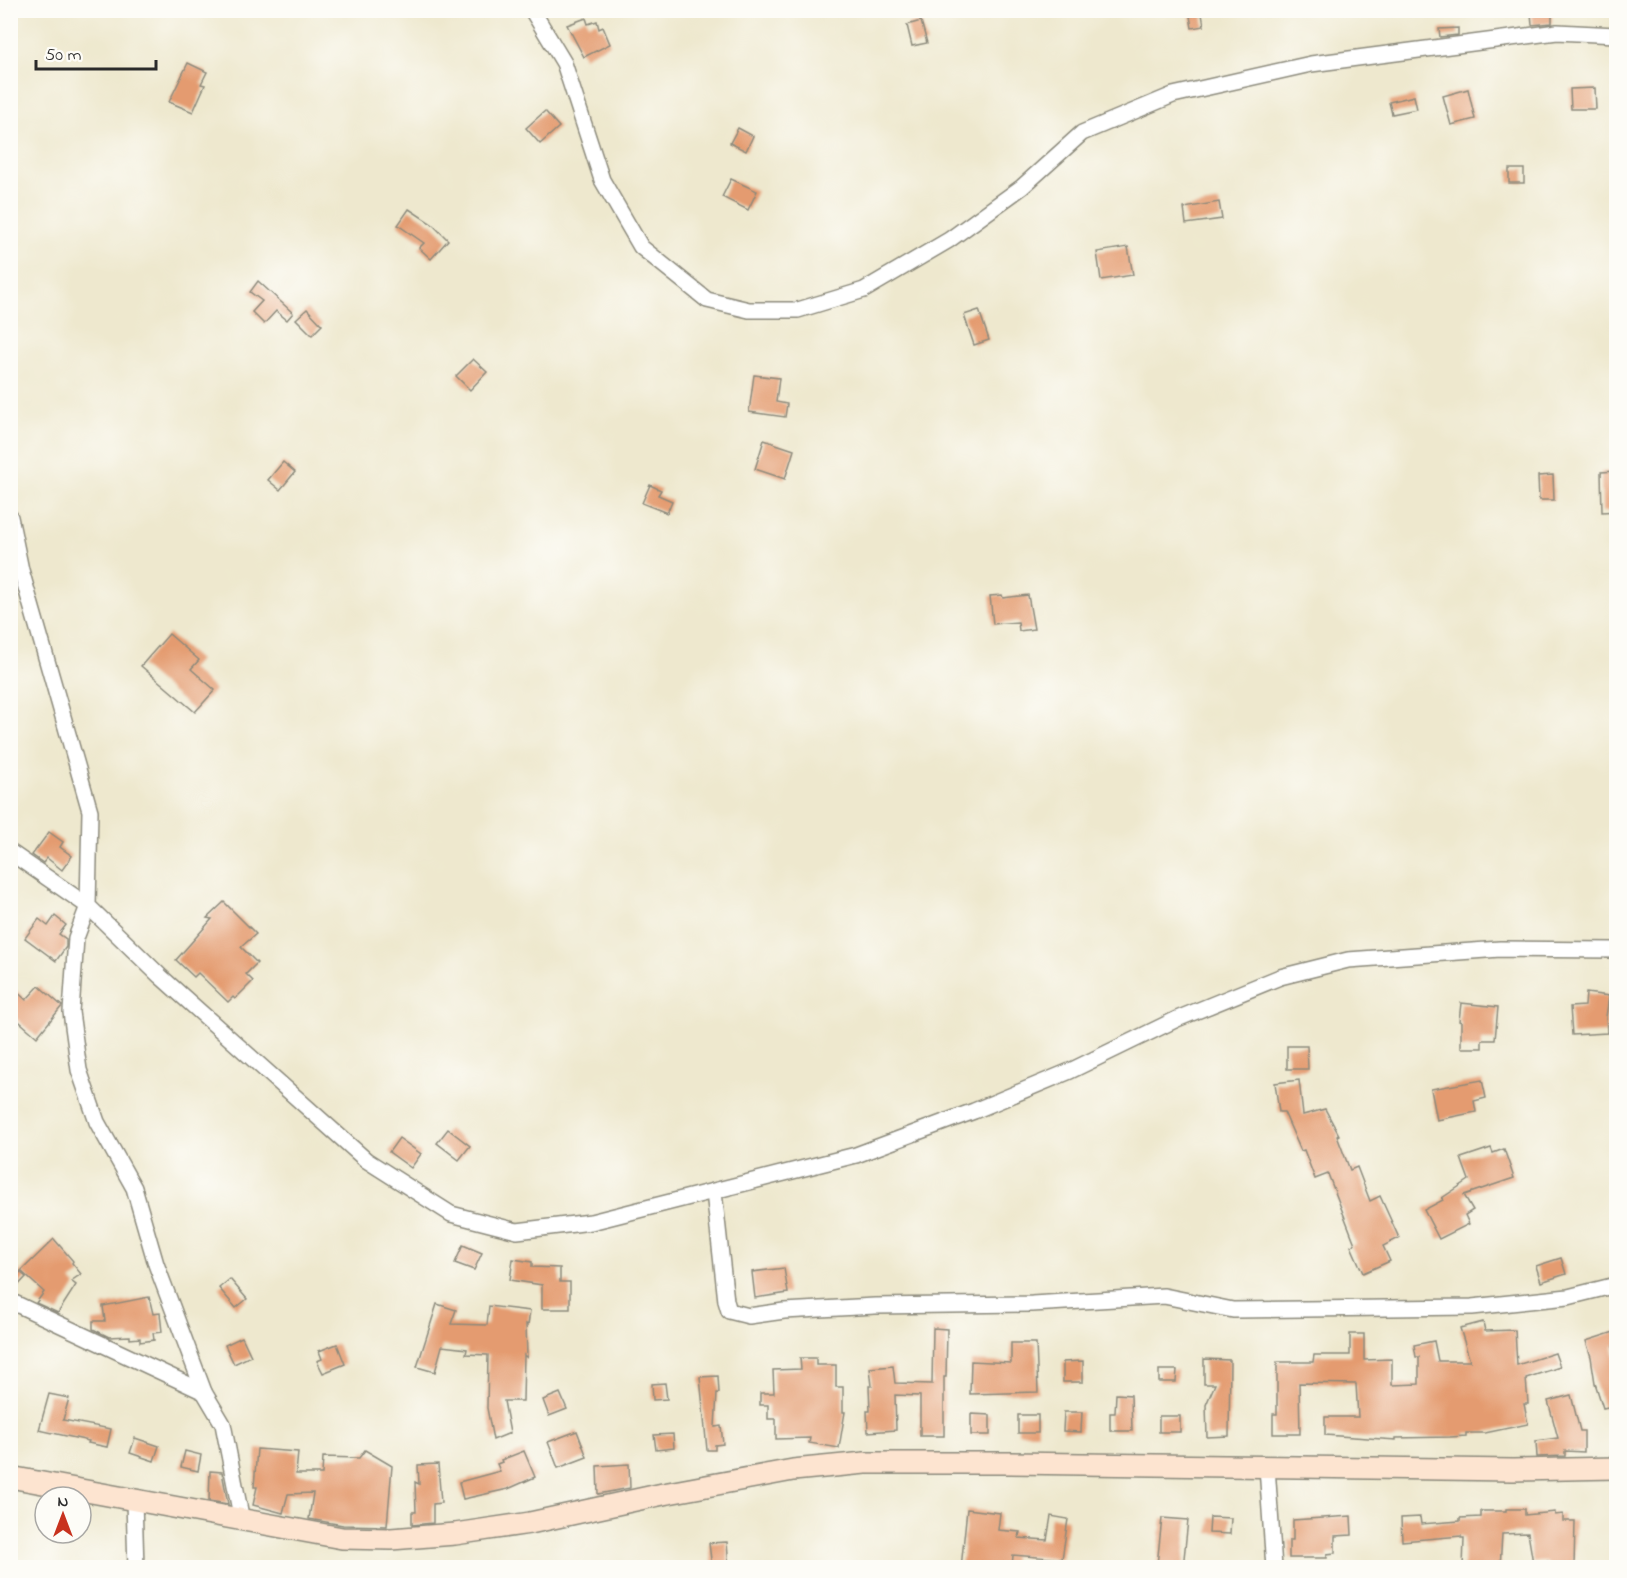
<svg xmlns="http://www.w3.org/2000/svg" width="1627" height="1578" font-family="'Indie Flower',sans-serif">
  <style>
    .building { fill: #e49b6f }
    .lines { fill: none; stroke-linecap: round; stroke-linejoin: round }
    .minor-casing { stroke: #8c8a7c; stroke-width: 18 }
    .secondary-casing { stroke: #8c8a7c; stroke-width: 24 }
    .minor { stroke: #fff; stroke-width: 15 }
    .secondary { stroke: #fde4d0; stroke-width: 21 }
  </style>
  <rect width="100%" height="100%" fill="#fdfcf7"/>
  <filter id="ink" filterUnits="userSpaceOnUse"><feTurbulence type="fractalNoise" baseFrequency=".0167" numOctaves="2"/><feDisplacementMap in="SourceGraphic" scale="12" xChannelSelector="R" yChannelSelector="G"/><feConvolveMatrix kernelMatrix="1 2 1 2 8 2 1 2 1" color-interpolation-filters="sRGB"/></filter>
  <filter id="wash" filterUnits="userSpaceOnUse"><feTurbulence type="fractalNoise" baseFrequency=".008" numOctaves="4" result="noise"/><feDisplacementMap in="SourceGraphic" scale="24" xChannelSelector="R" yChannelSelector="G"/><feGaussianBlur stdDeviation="1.35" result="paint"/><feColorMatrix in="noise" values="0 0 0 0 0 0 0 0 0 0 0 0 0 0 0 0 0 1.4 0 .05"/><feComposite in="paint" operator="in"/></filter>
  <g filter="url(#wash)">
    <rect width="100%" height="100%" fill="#eee8ce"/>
    <g id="blocks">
      <g class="building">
        <polygon points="1552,12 1552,23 1532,25 1531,13"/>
        <polygon points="1202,14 1204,26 1192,28 1190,16"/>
        <polygon points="586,18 588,24 597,21 599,29 603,27 610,44 584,57 567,25"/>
        <polygon points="921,21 927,43 912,46 907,25"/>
        <polygon points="1458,28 1458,35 1440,37 1439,29"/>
        <polygon points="188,63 207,72 201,84 205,85 193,112 169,102"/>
        <polygon points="1595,88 1596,109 1571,109 1570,89"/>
        <polygon points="1468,89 1475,119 1451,125 1443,96"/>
        <polygon points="1414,96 1417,109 1392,114 1389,102"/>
        <polygon points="545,111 559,127 540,144 526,128"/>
        <polygon points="738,128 753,136 746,151 730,143"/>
        <rect x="1509" y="169" width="15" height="14"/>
        <polygon points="731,179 757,191 748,210 722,197"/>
        <polygon points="1219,202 1222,219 1186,224 1184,208"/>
        <polygon points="409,209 432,224 448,240 431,259 419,248 424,243 398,225"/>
        <polygon points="1128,247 1133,275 1101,280 1097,252"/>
        <polygon points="258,281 293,313 287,320 276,311 264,324 252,312 262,301 250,292"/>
        <polygon points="307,309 322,325 312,335 296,319"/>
        <polygon points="979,310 989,340 974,345 964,315"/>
        <polygon points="473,359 487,372 470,390 456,376"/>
        <polygon points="754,375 779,378 776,402 787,404 785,417 749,412"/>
        <polygon points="764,440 794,450 785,479 755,469"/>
        <polygon points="283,462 295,472 280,490 268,480"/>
        <polygon points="1617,471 1617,511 1602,512 1601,472"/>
        <polygon points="1553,475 1554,500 1539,500 1538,476"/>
        <polygon points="650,485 661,490 658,495 672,501 667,513 642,503"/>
        <polygon points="1002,595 1003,598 1028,595 1034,629 1019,631 1018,622 993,624 990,596"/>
        <polygon points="169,634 199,660 191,669 215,690 195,712 141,666"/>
        <polygon points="49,832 63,842 60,847 72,856 62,870 47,858 43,863 32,855"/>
        <polygon points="224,902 256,934 241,947 257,963 246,974 253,981 235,999 233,997 228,1002 198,973 194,977 176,960 212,919 207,918"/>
        <polygon points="55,916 66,925 59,934 66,939 66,947 56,961 25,938 39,919 48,926"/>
        <polygon points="10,985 26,1000 39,986 62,1006 37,1037 13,1016 16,1013 10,1008"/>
        <polygon points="1586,993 1609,996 1606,1017 1607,1033 1572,1035 1570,1007 1585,1006"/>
        <polygon points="1461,1003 1498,1007 1495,1040 1482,1040 1482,1048 1461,1048 1461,1022 1459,1021"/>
        <polygon points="1287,1046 1307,1046 1308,1069 1287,1069"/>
        <polygon points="1299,1080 1303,1115 1325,1109 1339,1135 1337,1136 1350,1170 1357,1167 1370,1201 1380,1196 1399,1238 1383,1246 1390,1261 1363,1273 1351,1246 1355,1244 1328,1174 1315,1179 1304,1150 1301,1151 1284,1112 1279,1112 1275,1083"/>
        <polygon points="1482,1080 1486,1098 1474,1101 1476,1112 1437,1120 1431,1089"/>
        <polygon points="448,1129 470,1146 459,1160 437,1143"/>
        <polygon points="399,1138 421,1154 411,1168 389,1152"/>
        <polygon points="1491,1148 1493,1153 1504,1149 1514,1178 1464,1195 1473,1210 1465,1215 1469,1224 1439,1239 1424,1210 1443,1200 1442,1198 1469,1180 1461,1158"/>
        <polygon points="54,1239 73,1261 72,1263 81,1274 71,1281 76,1285 58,1313 36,1303 44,1292 21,1271"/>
        <polygon points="463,1245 482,1253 474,1270 455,1263"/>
        <polygon points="1561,1258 1566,1274 1541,1282 1536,1266"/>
        <polygon points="513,1259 532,1262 532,1267 560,1268 560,1282 570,1282 570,1309 542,1309 542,1285 510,1280"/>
        <polygon points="10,1264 26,1277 12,1292 10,1291"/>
        <polygon points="784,1268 788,1293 755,1298 752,1272"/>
        <polygon points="230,1279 247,1299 236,1308 219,1288"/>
        <polygon points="149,1297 153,1314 160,1313 162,1332 153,1333 154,1340 140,1342 140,1338 130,1339 130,1336 109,1337 93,1329 93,1321 105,1321 103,1306"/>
        <polygon points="437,1304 456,1310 451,1324 487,1325 489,1306 530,1311 528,1325 526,1324 527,1358 524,1355 523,1401 504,1401 510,1433 493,1440 487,1408 488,1355 466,1354 467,1349 442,1346 435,1372 417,1367"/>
        <polygon points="1483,1322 1485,1331 1515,1330 1517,1365 1555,1353 1560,1367 1526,1378 1528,1404 1524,1404 1528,1424 1485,1433 1466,1433 1466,1436 1450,1437 1396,1438 1396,1440 1325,1435 1325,1417 1358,1417 1356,1384 1299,1383 1300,1434 1273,1434 1273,1414 1277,1414 1277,1362 1313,1362 1314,1355 1350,1355 1350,1334 1364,1334 1364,1360 1392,1359 1392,1385 1419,1384 1419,1357 1416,1357 1414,1345 1434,1341 1438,1361 1470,1361 1460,1328"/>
        <polygon points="933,1328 947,1329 946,1377 944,1377 944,1436 920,1436 920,1396 895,1395 896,1430 868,1432 867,1411 870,1411 869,1386 872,1386 870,1368 893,1366 895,1383 932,1384"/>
        <polygon points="1617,1331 1617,1345 1613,1346 1617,1368 1617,1405 1603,1408 1595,1383 1591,1357 1586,1341"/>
        <polygon points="242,1337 251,1356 234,1364 225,1345"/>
        <polygon points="1011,1343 1036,1343 1038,1392 970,1394 971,1361 1011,1363"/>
        <polygon points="337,1344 345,1364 323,1373 317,1361 322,1359 319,1351"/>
        <polygon points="800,1358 816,1358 816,1365 836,1365 836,1387 843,1387 843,1412 845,1412 839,1448 809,1443 810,1438 776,1439 776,1419 768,1419 768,1405 760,1405 760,1393 774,1393 773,1370 801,1369"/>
        <polygon points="1204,1359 1230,1360 1229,1436 1207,1437 1206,1405 1215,1384 1204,1384"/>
        <polygon points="1083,1361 1083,1382 1063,1382 1063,1362"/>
        <polygon points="1159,1370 1177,1370 1176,1382 1159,1382"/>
        <polygon points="718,1376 719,1393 717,1393 715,1427 721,1426 723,1444 715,1445 715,1450 707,1450 700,1377"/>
        <polygon points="665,1383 667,1399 653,1400 652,1384"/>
        <polygon points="560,1393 567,1409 549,1416 543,1400"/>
        <polygon points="49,1394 69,1398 63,1420 111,1429 107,1447 88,1443 89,1441 39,1430"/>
        <polygon points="1116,1394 1131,1395 1132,1431 1110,1431 1110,1413 1115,1413"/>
        <polygon points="1571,1395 1580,1431 1584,1431 1584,1452 1565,1451 1565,1456 1537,1457 1536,1441 1558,1438 1548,1401"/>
        <polygon points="1064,1412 1082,1412 1081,1432 1063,1431"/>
        <polygon points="971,1414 990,1415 990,1435 971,1435"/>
        <rect x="1018" y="1415" width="20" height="18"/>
        <rect x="1159" y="1416" width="21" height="16"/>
        <polygon points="577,1431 587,1457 558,1468 548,1442"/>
        <polygon points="673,1434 674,1448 656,1450 654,1435"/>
        <polygon points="135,1438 159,1446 154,1461 130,1453"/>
        <polygon points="257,1449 298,1452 296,1474 322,1474 323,1457 359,1458 365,1450 392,1466 387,1526 343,1525 309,1519 313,1493 288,1494 283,1513 253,1505 257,1487 254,1487"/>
        <polygon points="185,1451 201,1455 198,1471 181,1467"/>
        <polygon points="524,1451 535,1477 508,1489 463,1499 459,1482 500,1471 497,1464 502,1462 501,1460"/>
        <polygon points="438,1464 441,1503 433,1504 433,1523 412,1525 412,1512 416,1512 415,1482 419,1484 418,1465"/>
        <polygon points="629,1464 630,1488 598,1494 597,1466"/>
        <polygon points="210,1471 222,1472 228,1504 209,1501"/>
        <polygon points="967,1509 1000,1513 998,1530 1020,1532 1019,1538 1047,1540 1051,1516 1068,1519 1062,1559 1013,1555 1012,1568 961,1568"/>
        <polygon points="1506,1509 1525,1509 1525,1515 1555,1512 1555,1515 1563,1514 1563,1521 1575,1521 1574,1568 1548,1568 1547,1561 1533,1563 1528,1533 1502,1534 1500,1568 1463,1568 1464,1538 1461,1538 1461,1536 1402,1541 1401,1518 1420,1517 1421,1524 1460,1521 1460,1518 1481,1517 1481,1511 1506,1511"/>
        <polygon points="1351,1516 1352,1535 1335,1536 1335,1553 1327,1554 1327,1558 1289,1558 1289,1540 1293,1540 1293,1520"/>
        <polygon points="1210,1517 1231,1518 1230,1534 1209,1533"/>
        <polygon points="1162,1518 1188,1520 1183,1568 1157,1565"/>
        <polygon points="727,1542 729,1568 712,1568 709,1543"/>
      </g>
    </g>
  </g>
  <g filter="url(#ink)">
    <use href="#blocks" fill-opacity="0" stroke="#8c8a7c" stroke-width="1.5"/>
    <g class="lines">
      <defs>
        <g id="minor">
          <polyline points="532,10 564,63 602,180 641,247 707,300 749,310 798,310 864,290 949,240 1022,187 1082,133 1173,95 1311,64 1557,32 1616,35"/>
          <polyline points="10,517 21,570 90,811 88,906 160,976 366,1160 451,1214 517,1231 591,1222 856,1155 974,1111 1070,1071 1177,1019 1280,977 1348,960 1500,949 1616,950"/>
          <polyline points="10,852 88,906 76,938 71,1012 79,1070 97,1122 134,1188 156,1264 204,1392"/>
          <polyline points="714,1192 726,1301 729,1311 749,1316 784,1311 875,1306 1032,1304 1164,1296 1233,1310 1472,1307 1568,1297 1616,1285"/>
          <polyline points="10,1301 204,1392 223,1424 242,1521"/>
          <polyline points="1267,1467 1274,1568"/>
          <polyline points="134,1500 136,1568"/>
        </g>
        <polyline id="secondary" points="10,1477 342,1538 391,1539 455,1534 530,1523 663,1494 793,1470 865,1463 1011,1463 1513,1470 1616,1468"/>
      </defs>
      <use href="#minor" class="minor-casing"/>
      <use href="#secondary" class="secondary-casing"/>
      <use href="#minor" class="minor"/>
      <use href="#secondary" class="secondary"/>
    </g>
  </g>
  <rect width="1627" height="1578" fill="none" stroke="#fdfcf7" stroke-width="36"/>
  <g transform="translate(63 1515)"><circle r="28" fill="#fdfcf7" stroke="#a9a8a5" stroke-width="1.5"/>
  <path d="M0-4.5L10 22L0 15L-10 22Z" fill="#c8321e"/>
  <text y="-9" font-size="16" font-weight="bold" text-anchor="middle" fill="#2b2b2b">N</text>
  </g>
  <path d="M36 60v9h120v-9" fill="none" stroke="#2b2b2b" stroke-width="3"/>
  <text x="45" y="60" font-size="18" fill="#2b2b2b" stroke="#fdfcf7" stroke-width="4.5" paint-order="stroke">50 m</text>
</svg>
